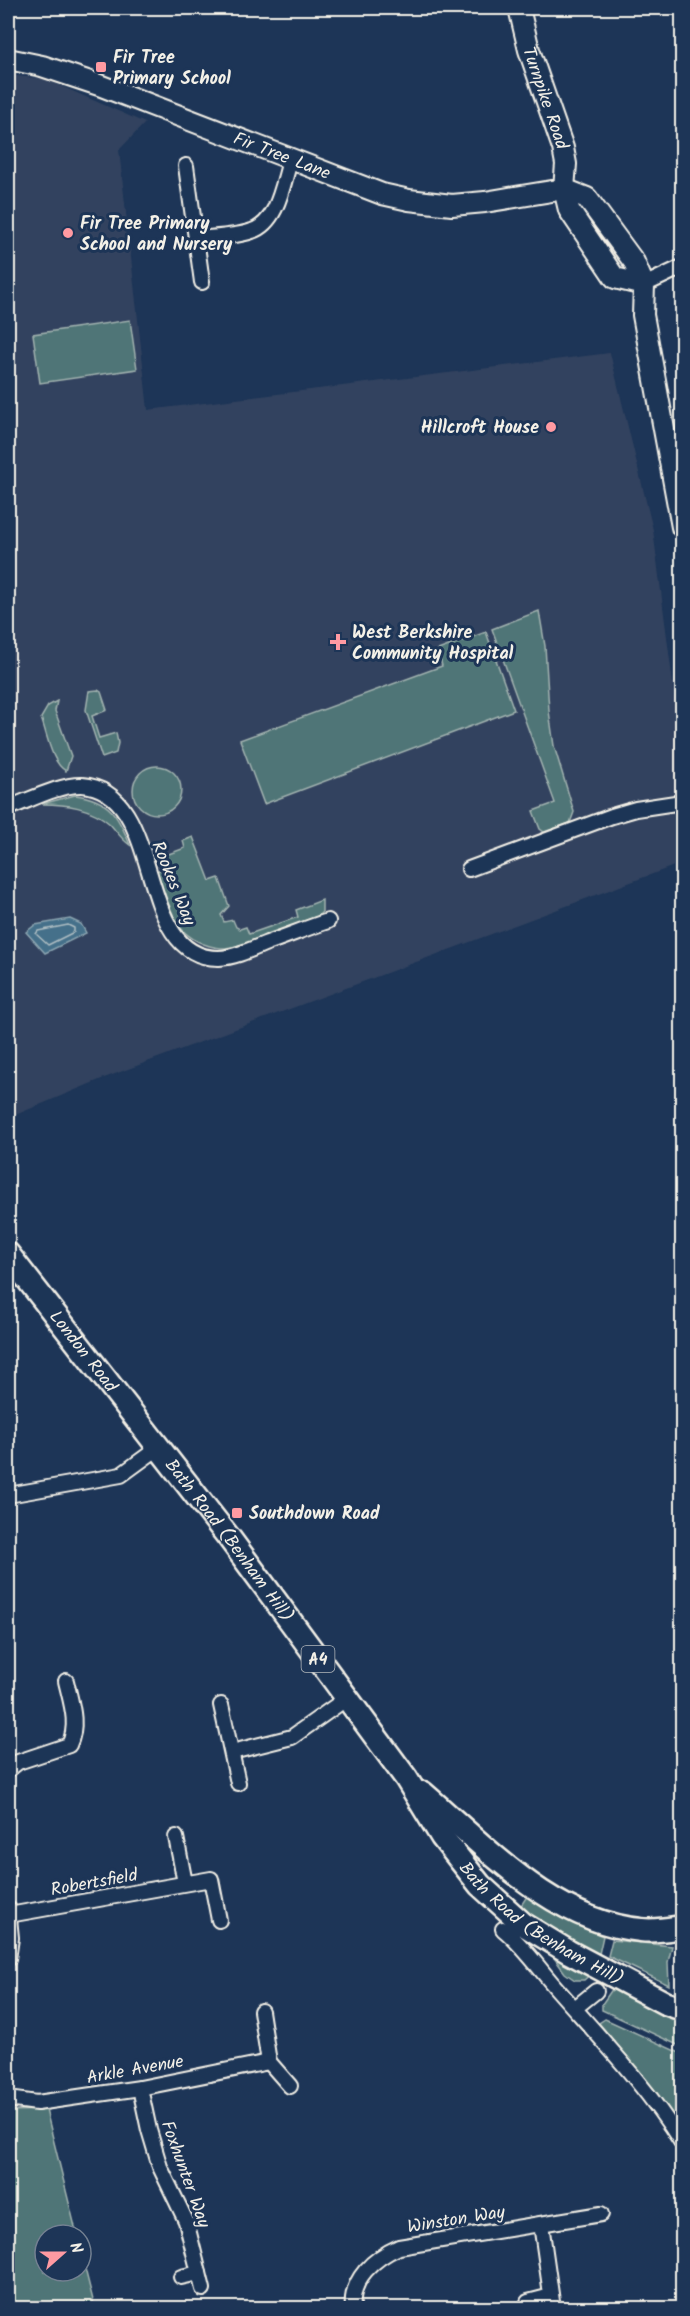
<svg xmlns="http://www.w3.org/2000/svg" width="690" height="2316" font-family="Kalam,sans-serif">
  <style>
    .built { fill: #33435f }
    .green { fill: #507577; stroke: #a2b3b0; stroke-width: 1.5 }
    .water { fill: #45708a; stroke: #8ba4b0; stroke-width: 1.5 }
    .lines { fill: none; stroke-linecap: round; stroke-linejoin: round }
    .shore { stroke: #aebdc2; stroke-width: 1.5 }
    .street-casing { stroke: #f4f1e8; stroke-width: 18 }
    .secondary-casing { stroke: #f4f1e8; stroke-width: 24 }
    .primary-casing { stroke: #f4f1e8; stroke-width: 27 }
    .street { stroke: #1d3557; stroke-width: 14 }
    .secondary { stroke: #1d3557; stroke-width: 20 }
    .primary { stroke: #1d3557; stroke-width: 22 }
    .poi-dot { fill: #ff9aa2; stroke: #1d3557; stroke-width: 2 }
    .labels { text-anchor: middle; stroke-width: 6; stroke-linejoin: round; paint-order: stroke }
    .shield { fill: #1d3557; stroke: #b4b9bc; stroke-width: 1.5 }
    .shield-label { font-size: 16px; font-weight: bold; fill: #f4f1e8 }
    .poi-label { font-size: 18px; font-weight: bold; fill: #f4f1e8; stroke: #1d3557; text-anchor: start }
    .street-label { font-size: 18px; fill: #f4f1e8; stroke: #1d3557 }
  </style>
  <rect width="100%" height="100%" fill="#1d3557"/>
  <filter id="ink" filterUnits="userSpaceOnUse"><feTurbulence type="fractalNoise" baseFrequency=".0167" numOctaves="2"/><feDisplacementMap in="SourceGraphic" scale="12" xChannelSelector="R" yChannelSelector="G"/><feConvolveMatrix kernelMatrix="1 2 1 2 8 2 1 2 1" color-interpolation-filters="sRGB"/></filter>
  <g filter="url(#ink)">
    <polygon class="built" points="8,75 45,79 145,123 119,150 148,410 610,353 653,530 682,753 682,863 104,1078 8,1118"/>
    <g class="green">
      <polygon points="130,320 137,369 40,383 33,334"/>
      <polygon points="539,611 545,646 549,711 554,746 574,812 570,823 544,832 540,829 533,811 555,803 492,629"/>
      <polygon points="486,632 514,710 264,804 240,740 442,666 438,650"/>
      <polygon points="98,690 101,692 107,710 92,716 99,738 116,733 118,743 116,753 102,758 86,710 89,691"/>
      <path d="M57,701L55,711L71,756L66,771C51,763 47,733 41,718L48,706Z"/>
      <circle cx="157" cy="790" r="24"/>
      <path d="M75,795C109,799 118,815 130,845C123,841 116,831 110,824C91,807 66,804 42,804Z"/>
      <path d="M193,837L210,881L219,878L229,906L221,915L224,922L233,920L236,927L240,929L246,927L249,934L298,917L296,910L322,900V912L318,916C296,924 242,949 221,948C206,947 189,939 180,927C169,911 164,890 157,871L161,869L157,856L160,850L164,848L166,855L185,848L183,841Z"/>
      <path d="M529,1893C552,1912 575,1926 603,1936L599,1954L553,1931L520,1907Z"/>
      <polygon points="612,1940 672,1946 668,1962 669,1985 608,1956"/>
      <polygon points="547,1948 593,1972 584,1980 575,1980 565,1973"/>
      <polygon points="615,1985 682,2022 682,2047 602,2010 602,2004"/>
      <polygon points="605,2019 682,2054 682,2131 651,2086 599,2023"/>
      <polygon points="46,2110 77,2235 45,2235 45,2271 81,2271 81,2253 95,2308 8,2308 8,2111"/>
    </g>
    <polygon class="water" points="70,919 81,924 86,933 45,953 26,932 35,925"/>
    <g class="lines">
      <polygon class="shore" points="68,925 74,928 74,932 48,945 36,934 38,931"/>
      <defs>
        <g id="street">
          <polyline points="186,166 202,282"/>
          <path d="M196,239C214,237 236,237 252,231C279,222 283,181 291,158"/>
          <polyline points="644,285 682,267"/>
          <path d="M8,808C28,801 60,784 82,785C167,791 132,959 219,958C236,957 252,949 267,943C287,936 307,928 328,921"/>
          <polyline points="469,869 612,816 636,809 682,802"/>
          <polyline points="8,1495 121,1475 158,1448"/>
          <polyline points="221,1705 238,1783"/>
          <polyline points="232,1752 292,1737 347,1698"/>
          <path d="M8,1770L18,1762L69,1745C79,1724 71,1703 66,1681"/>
          <polyline points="176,1837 185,1883"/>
          <polyline points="8,1908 11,1938 8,1959"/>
          <polyline points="9,1915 211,1879 219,1920"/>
          <path d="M503,1929C524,1946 540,1970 558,1990C602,2040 647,2087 682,2143"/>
          <polyline points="575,2008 596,1991"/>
          <polyline points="261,2011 269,2062"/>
          <polyline points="140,2088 149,2130 160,2167 186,2221 203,2289"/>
          <polyline points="8,2099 37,2103 140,2088 269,2062 290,2086"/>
          <polyline points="541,2224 553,2308"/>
          <polyline points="181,2277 199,2273"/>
          <polyline points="528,2302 551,2296"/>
          <path d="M353,2308C350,2279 374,2258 399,2247L601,2214"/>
        </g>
        <g id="secondary">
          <path id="s1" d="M519,8L529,50L563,148L566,164L564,189L569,210L615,278L644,285"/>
          <path id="s2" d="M8,59L42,66L99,85L382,194L409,200L452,205L485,202L564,189L587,198L634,262L644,285L643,315L682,527"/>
        </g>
        <g id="primary">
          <path id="s3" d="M8,1254L230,1539L406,1778L442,1837L480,1885L523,1924L569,1952L665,2003L682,2009"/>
          <path d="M423,1793C486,1847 553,1922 641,1930C655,1932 669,1929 682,1927"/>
        </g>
      </defs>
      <use href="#street" class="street-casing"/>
      <use href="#secondary" class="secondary-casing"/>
      <use href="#primary" class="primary-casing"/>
      <use href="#street" class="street"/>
      <use href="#secondary" class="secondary"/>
      <use href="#primary" class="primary"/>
    </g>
  </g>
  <g class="poi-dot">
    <rect x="95" y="61" width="12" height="12" rx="3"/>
    <circle cx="68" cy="233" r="6"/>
    <circle cx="551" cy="427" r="6"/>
    <path d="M335 633h6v6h6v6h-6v6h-6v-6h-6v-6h6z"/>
    <rect x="231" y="1507" width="12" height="12" rx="3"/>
  </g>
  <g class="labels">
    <rect class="shield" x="301.5" y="1646" width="33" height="26" rx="4.5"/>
    <g class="shield-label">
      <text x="318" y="1665">A4</text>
    </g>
    <g class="poi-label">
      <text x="113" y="63">Fir Tree<tspan x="113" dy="21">Primary School</tspan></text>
      <text x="80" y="229">Fir Tree Primary<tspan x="80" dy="21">School and Nursery</tspan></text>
      <text x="539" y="433" text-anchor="end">Hillcroft House</text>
      <text x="352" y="638">West Berkshire<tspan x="352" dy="21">Community Hospital</tspan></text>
      <text x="249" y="1519">Southdown Road</text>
    </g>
    <g class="street-label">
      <text dy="6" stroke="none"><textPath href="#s1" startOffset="94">Turnpike Road</textPath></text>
      <text dy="6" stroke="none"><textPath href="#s2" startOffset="291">Fir Tree Lane</textPath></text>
      <text transform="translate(174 883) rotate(68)" y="6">Rookes Way</text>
      <text dy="6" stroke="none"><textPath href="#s3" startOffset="123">London Road</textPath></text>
      <text dy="6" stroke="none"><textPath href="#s3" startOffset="362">Bath Road (Benham Hill)</textPath></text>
      <text transform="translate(94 1882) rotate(-10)" y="6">Robertsfield</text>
      <text dy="6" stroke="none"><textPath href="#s3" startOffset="861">Bath Road (Benham Hill)</textPath></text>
      <text transform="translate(135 2069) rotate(-10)" y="6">Arkle Avenue</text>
      <text transform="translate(186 2174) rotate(70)" y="6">Foxhunter Way</text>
      <text transform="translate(456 2219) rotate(-9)" y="6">Winston Way</text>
    </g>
  </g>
  <rect width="690" height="2316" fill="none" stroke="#1d3557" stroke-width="30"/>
  <rect x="15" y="15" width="660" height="2286" fill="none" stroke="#f4f1e8" stroke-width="2" filter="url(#ink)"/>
  <g transform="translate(63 2253) rotate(69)"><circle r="28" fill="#1d3557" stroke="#738091" stroke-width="1.5"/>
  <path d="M0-4.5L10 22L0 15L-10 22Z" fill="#ff9aa2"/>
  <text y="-9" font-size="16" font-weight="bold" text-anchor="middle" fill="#f4f1e8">N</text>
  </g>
</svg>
